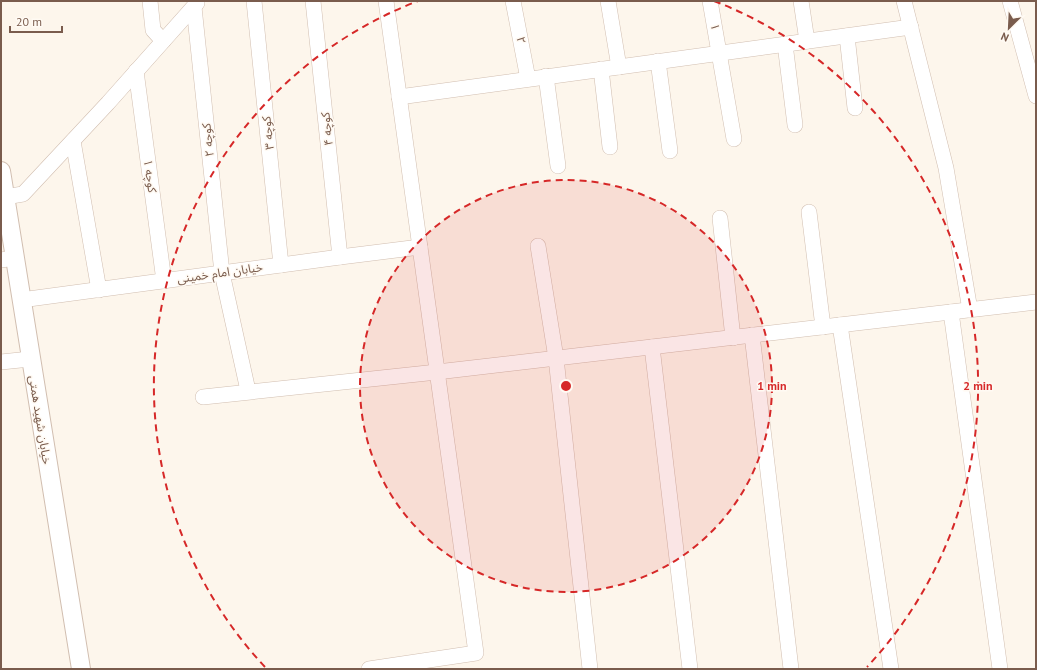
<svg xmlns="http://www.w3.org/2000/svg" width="1037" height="670" font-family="'PT Sans','Noto Sans Arabic',sans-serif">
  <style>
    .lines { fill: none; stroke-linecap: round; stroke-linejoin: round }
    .minor-casing { stroke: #d1beb0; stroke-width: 16 }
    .tertiary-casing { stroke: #d1beb0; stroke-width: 20 }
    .minor { stroke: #fff; stroke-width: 15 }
    .tertiary { stroke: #fff; stroke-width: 18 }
    .ring { fill: none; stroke: #d62828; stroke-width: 2; stroke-dasharray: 7 5 }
    .labels { text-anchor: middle; stroke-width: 3; stroke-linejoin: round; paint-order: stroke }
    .street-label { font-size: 12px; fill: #7a5c4d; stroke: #fffaf3 }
    .centre { fill: #d62828; stroke: #fffaf3; stroke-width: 2 }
    .ring-label { font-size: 12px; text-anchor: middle; font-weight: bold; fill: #d62828; stroke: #fffaf3; stroke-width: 3; stroke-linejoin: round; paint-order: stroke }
  </style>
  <rect width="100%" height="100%" fill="#fdf6ec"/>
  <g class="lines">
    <defs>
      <g id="minor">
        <polyline points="150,1 153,30 163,41"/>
        <polyline points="254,1 281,265"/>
        <polyline points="313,1 340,257"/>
        <polyline points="513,1 528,79"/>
        <polyline points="608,1 619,67"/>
        <polyline points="710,1 734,139"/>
        <polyline points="801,1 807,41"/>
        <polyline points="904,1 946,168 970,310"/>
        <polyline points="1010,1 1036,96"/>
        <polyline points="194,7 222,273 247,386"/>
        <polyline points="847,36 855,108"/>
        <polyline points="785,44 795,125"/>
        <polyline points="658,61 670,151"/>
        <polyline points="601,69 610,147"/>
        <polyline points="136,71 164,281"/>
        <polyline points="546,76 558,166"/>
        <polyline points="399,97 911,27"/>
        <polyline points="73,141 99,290"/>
        <polyline points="5,197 23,194 108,103 197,3"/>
        <polyline points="809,212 823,327"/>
        <polyline points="720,218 733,338"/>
        <polyline points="538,246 556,358 590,669"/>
        <polyline points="1,260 14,258"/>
        <polyline points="21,300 340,257 420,247"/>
        <polyline points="951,312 1000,669"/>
        <polyline points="840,325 891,669"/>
        <polyline points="752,335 791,669"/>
        <polyline points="652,347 690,669"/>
        <polyline points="1,362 30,359"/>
        <polyline points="203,397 437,372 1036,302"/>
        <polyline points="369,669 476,653 386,1"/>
      </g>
      <polyline id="tertiary" points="1,171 81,669"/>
    </defs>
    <use href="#minor" class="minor-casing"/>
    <use href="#tertiary" class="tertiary-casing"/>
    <use href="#minor" class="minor"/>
    <use href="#tertiary" class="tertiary"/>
  </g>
  <circle cx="566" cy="386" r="206" fill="#d62828" fill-opacity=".12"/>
  <g class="ring">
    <circle cx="566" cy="386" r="206"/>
    <path d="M265 667A412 412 0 0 1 418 1M714 1A412 412 0 0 1 867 667"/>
  </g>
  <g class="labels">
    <g class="street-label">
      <text transform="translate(715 27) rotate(80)" y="4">۱</text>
      <text transform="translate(521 40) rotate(79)" y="4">۲</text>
      <text transform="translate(327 129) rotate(-96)" y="4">کوچه ۴</text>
      <text transform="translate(268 133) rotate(-96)" y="4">کوچه ۳</text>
      <text transform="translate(208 140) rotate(-96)" y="4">کوچه ۲</text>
      <text transform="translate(150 176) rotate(82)" y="4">کوچه ۱</text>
      <text transform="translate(220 273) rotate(-8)" y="4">خیابان امام خمینی</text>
      <text transform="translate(40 420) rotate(81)" y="4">خیابان شهید همتی</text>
    </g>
  </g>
  <circle cx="566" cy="386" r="6" class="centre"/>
  <g class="ring-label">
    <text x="772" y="390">1 min</text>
    <text x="978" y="390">2 min</text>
  </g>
  <rect width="1037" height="670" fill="none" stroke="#7a5c4d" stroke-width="4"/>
  <g transform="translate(1009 28) rotate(204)" stroke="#fffaf3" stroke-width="3" paint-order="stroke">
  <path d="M0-3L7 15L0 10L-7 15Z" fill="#7a5c4d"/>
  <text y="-6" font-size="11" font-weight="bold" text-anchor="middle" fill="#7a5c4d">N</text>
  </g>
  <path d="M10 26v6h52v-6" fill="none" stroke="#7a5c4d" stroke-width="2"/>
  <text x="16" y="26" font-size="12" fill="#7a5c4d" stroke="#fffaf3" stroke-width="3" paint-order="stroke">20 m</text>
</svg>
